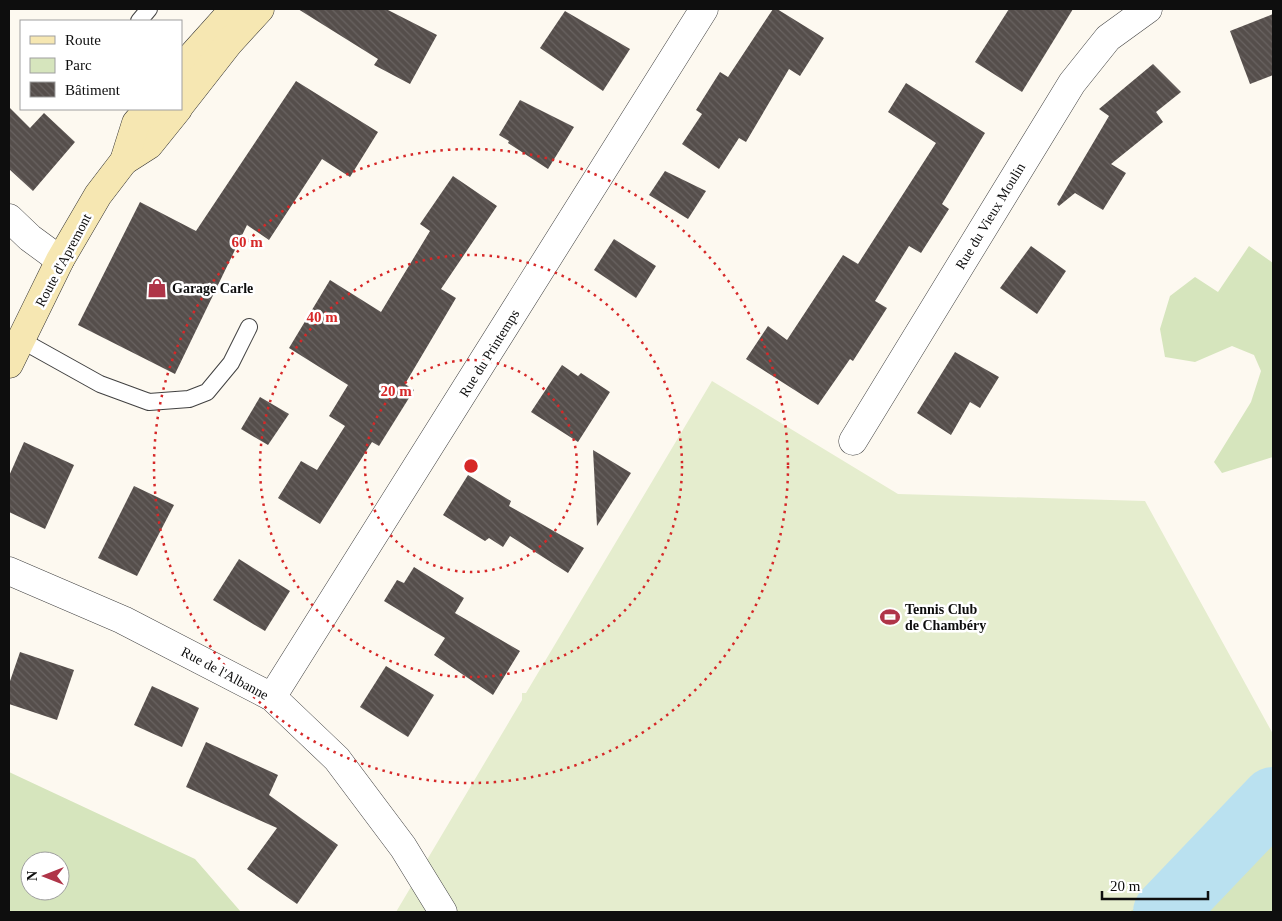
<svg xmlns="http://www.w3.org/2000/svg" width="1282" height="921" font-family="'Times New Roman',serif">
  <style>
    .park { fill: #d6e5bd; fill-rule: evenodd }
    .pitch { fill: #e5edce }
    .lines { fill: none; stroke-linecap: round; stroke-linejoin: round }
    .river { stroke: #bae1f0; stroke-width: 64 }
    .building { fill: url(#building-back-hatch) }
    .lane-casing { stroke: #414141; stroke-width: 18 }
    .street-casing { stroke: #414141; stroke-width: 29 }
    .secondary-casing { stroke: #303030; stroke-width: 29 }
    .lane { stroke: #fff; stroke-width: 16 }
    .street { stroke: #fff; stroke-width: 28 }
    .secondary { stroke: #f6e7b2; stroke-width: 28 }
    .ring { fill: none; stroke: #d62828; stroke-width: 2.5; stroke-dasharray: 2.5 5 }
    .labels { text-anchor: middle; stroke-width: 5; stroke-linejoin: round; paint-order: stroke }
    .street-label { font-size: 14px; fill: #0e0e0e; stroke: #fff }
    .poi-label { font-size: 14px; font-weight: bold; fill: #0e0e0e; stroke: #fff; text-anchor: start }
    .centre { fill: #d62828; stroke: #fff; stroke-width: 2.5 }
    .ring-label { font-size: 15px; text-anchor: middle; font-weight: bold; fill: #d62828; stroke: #fff; stroke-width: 5; stroke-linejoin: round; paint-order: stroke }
  </style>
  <defs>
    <pattern id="building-back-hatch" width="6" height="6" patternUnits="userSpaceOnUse" patternTransform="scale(1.25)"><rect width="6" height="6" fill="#554e4b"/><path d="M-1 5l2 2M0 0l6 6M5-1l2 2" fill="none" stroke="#696361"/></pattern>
  </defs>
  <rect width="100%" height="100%" fill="#fdf9f0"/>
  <g class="park">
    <polygon points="1249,246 1273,263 1273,457 1222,473 1214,462 1251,402 1261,371 1254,355 1232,346 1195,362 1165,357 1160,329 1170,296 1195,277 1218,292"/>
    <path d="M9,772L195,859L241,912H9ZM30,861H60V891H30Z"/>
    <polygon points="1273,802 1273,912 1129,912"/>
  </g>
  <polygon class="pitch" points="712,381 898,494 1145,501 1273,734 1273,802 1129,912 396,912 522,700 522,693 526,693"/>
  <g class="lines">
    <polyline class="river" points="1165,912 1273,799"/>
  </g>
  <g class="building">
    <polygon points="298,9 386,9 437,35 410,84 374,65 378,59"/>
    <polygon points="773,9 777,9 824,38 800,76 789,69 746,142 739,138 719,169 682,144 702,114 696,110 720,72 728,77"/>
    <polygon points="1009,9 1073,9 1022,92 975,62"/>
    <polygon points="565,11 630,49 603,91 540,48"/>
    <polygon points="1273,14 1273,75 1250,84 1230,31"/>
    <polygon points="1153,64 1181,92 1156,112 1163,122 1111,164 1126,173 1103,210 1075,193 1059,206 1057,204 1109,116 1099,109"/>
    <polygon points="296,81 378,132 350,177 322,159 269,240 247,225 175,374 78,325 140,202 196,231"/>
    <polygon points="906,83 985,133 942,204 949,209 921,253 909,246 875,301 887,308 853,361 850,359 818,405 746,359 768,326 787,340 843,255 858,264 936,143 888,112"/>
    <polygon points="520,100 574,127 548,169 508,143 509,141 499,135"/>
    <polygon points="9,107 30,128 44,113 75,142 33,191 9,169"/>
    <polygon points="665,171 706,191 688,219 649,195"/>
    <polygon points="453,176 497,206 441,289 456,298 405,384 414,390 379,446 372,442 320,524 278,498 301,461 317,470 345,426 329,416 348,385 289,348 330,280 381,312 430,231 420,224"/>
    <polygon points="614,239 656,266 636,298 594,270"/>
    <polygon points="1031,246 1066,271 1037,314 1000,288"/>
    <polygon points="955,352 999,377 980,408 970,402 951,435 917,413"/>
    <polygon points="562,365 578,376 581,373 610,392 578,442 531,412"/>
    <polygon points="260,397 289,414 268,445 241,429"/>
    <polygon points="24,442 74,465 45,529 9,512 9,476"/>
    <polygon points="593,450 631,473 597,526"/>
    <polygon points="468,475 511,501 509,506 584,548 568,573 510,536 503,547 489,538 485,541 443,515"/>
    <polygon points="134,486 174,505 137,576 98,558"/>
    <polygon points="239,559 290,591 265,631 213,600"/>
    <polygon points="414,567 464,598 455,613 520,651 493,695 434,655 445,638 384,601 397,580 404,583"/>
    <polygon points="20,652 74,670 57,720 9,704 9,684"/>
    <polygon points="386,666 434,695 408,737 360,707"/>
    <polygon points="152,686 199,708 182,747 134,725"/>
    <polygon points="206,742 278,775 269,795 338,845 297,904 247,869 277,828 186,787"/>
  </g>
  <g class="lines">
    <defs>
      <g id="lane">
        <polyline points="139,21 149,9"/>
        <polyline points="21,340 100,384 149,402 189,399 207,392 231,363 249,327"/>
      </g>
      <g id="street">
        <polyline points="9,218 30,238 60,260"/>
        <polyline points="853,441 1072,83 1108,38 1148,9"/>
        <polyline points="9,571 123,620 272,697 337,759 403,847 443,912"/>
        <polyline points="272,697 704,9"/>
      </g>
      <g id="secondary">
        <polyline points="181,68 234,9"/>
        <polyline points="181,104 228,44 260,9"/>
        <polyline points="124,161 149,145 178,109"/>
        <polyline points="9,364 60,260 98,195 124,161 136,123 148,109"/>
      </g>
    </defs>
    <use href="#lane" class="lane-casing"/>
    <use href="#street" class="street-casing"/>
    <use href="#secondary" class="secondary-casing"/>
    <use href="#lane" class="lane"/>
    <use href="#street" class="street"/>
    <use href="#secondary" class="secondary"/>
  </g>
  <g class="ring">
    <circle cx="471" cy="466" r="106"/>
    <circle cx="471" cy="466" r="211"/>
    <circle cx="471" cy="466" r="317"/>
  </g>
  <defs>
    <symbol id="shop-bare" viewBox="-9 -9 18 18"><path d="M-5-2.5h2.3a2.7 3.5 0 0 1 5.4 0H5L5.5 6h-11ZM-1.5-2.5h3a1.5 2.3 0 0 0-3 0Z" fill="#af3548" stroke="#fff" stroke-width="2.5" paint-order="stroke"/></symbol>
    <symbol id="stadium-bare" viewBox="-9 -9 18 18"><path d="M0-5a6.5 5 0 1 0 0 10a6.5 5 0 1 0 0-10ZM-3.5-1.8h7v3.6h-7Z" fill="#af3548" stroke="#fff" stroke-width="2.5" paint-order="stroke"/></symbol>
  </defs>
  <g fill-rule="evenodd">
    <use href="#shop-bare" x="143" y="274" width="28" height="28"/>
    <use href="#stadium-bare" x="876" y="603" width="28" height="28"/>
  </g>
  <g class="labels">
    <g class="street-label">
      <text transform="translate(990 216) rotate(-59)" y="5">Rue du Vieux Moulin</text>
      <text transform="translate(63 260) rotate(-62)" y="5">Route d'Apremont</text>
      <text transform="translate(489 353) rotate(-58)" y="5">Rue du Printemps</text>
      <text transform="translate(225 673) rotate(28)" y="5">Rue de l'Albanne</text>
    </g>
    <g class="poi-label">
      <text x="172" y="293">Garage Carle</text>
      <text x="905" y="614">Tennis Club<tspan x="905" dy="16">de Chambéry</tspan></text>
    </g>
  </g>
  <circle cx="471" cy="466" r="8" class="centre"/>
  <g class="ring-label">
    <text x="247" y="247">60 m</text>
    <text x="322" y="322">40 m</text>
    <text x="396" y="396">20 m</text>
  </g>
  <rect width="1282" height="921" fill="none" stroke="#0e0e0e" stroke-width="20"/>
  <rect x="20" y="20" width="162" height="90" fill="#ffffff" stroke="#9f9f9f"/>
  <rect x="30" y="36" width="25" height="8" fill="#f6e7b2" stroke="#9f9f9f"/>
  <text x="65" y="45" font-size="15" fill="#0e0e0e">Route</text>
  <rect x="30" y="58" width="25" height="15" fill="#d6e5bd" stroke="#9f9f9f"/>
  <text x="65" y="70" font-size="15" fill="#0e0e0e">Parc</text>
  <rect x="30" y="82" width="25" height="15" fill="url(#building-back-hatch)" stroke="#9f9f9f"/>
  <text x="65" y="95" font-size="15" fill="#0e0e0e">Bâtiment</text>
  <g transform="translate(45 876) rotate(270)"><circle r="24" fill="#ffffff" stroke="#9f9f9f"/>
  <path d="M0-4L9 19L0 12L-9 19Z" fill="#af3548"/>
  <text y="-8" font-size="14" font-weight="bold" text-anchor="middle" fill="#0e0e0e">N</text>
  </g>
  <path d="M1102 891v8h106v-8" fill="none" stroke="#0e0e0e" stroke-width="2.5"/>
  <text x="1110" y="891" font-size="15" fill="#0e0e0e" stroke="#ffffff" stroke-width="4" paint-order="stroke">20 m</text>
</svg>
